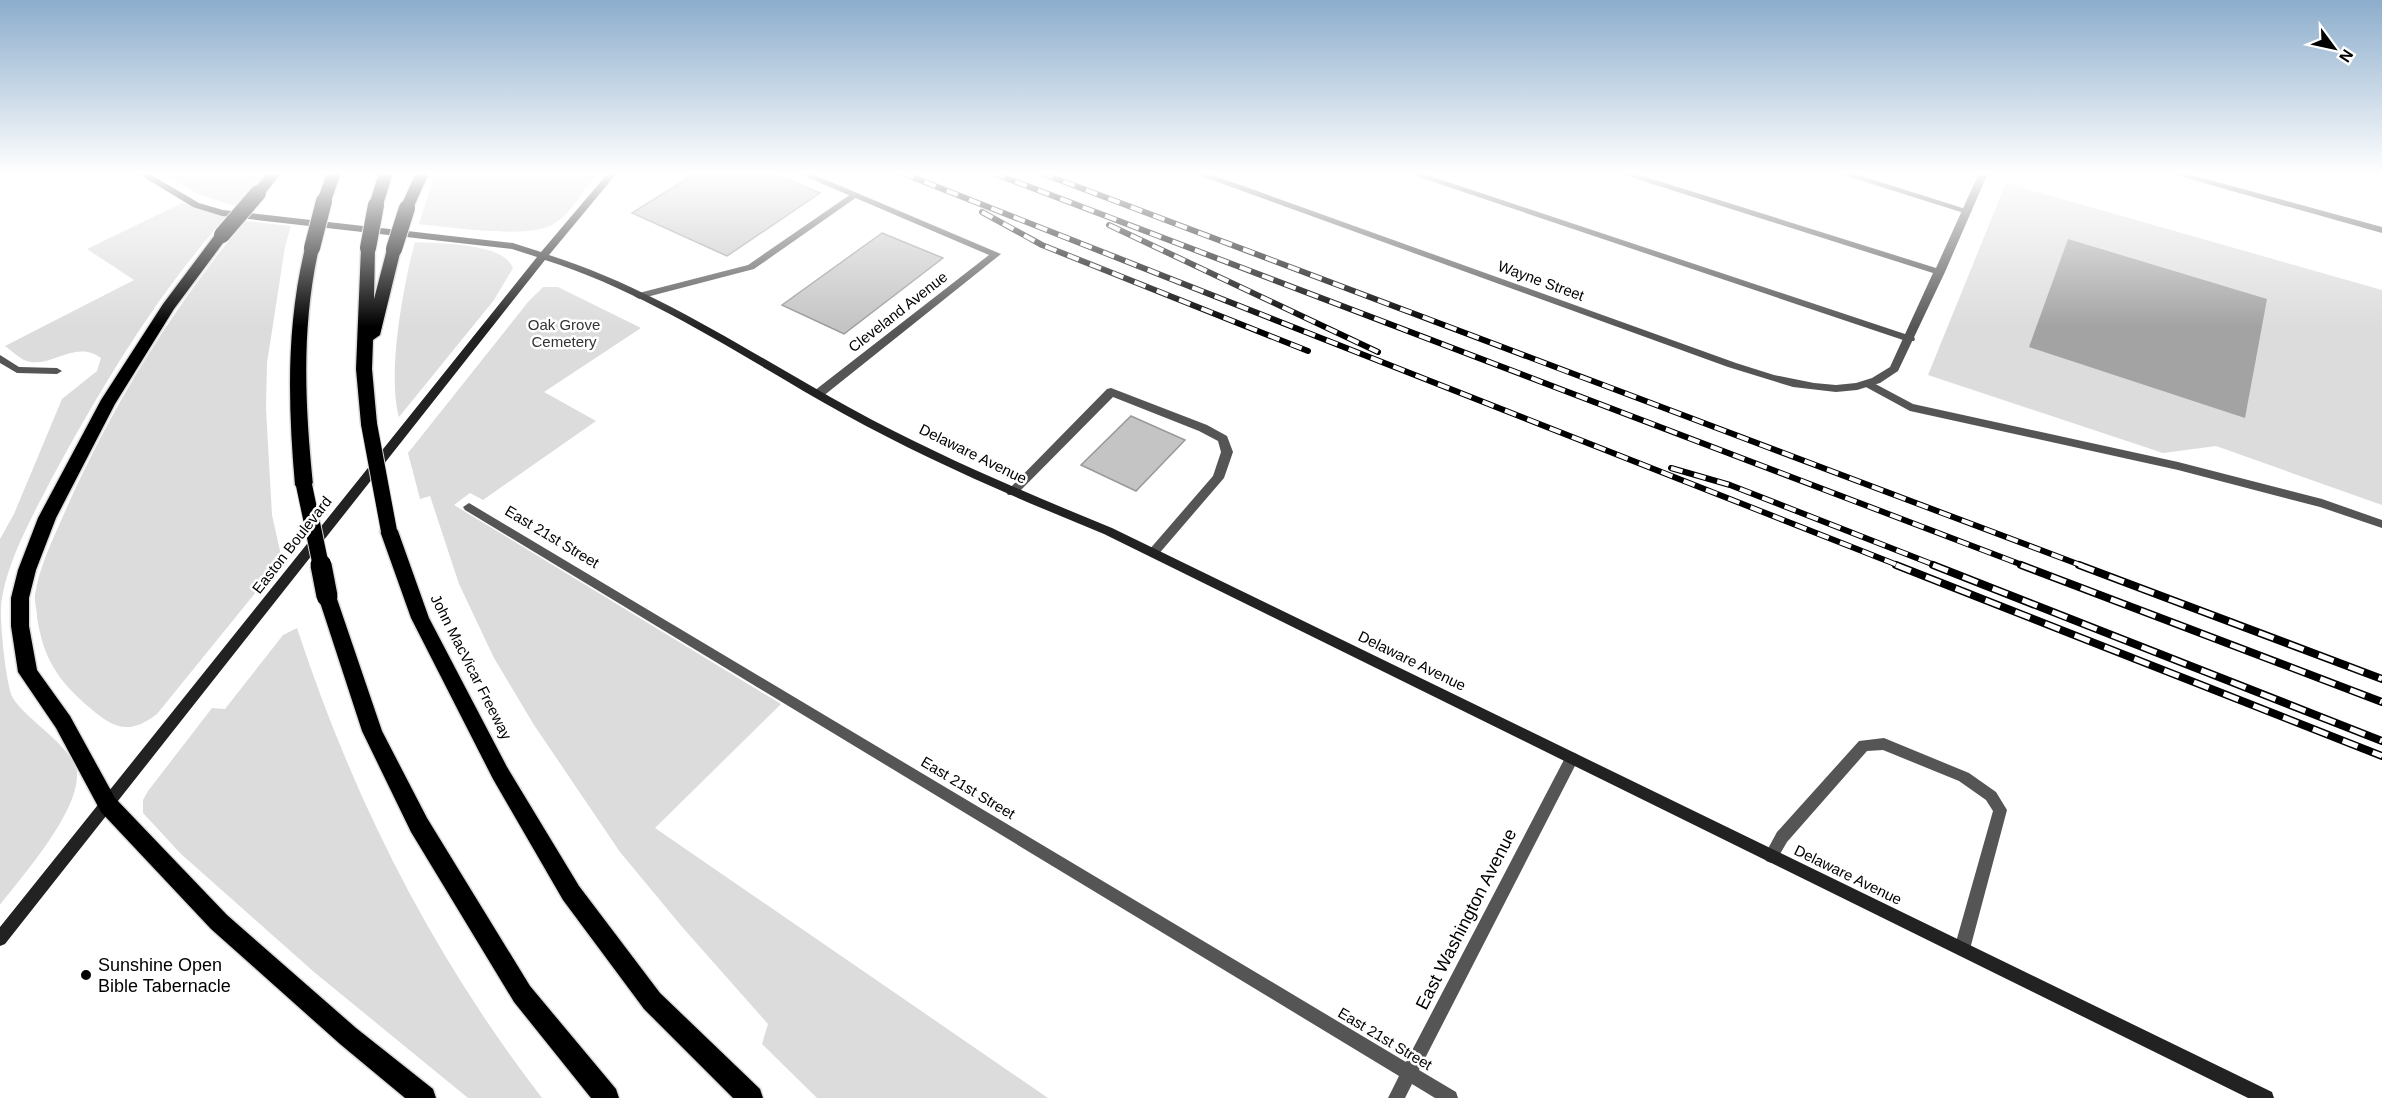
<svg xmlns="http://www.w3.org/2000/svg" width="2382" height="1098" font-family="Helvetica,sans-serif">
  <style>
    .green { fill: #dcdcdc }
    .water { fill: #a3a3a3 }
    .building { fill: #c4c4c4; stroke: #999; stroke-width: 1.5 }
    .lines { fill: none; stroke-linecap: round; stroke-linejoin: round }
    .highway-casing { stroke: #dbdbdb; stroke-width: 3 }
    .lane { fill: #555; fill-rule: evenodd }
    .street { fill: #555; fill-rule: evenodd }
    .secondary { fill: #222; fill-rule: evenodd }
    .highway { fill: #000; fill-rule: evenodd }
    .rail-far1-casing { stroke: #000; stroke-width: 6 }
    .rail-casing { stroke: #000; stroke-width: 8 }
    .rail-far1 { stroke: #fff; stroke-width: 4; stroke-dasharray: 12; stroke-linecap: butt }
    .rail { stroke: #fff; stroke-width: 5; stroke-dasharray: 16; stroke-linecap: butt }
    .highway-bridge-far1-casing { stroke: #dbdbdb; stroke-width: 18; stroke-linecap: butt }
    .highway-bridge-casing { stroke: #dbdbdb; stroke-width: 24; stroke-linecap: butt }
    .highway-bridge-far1 { stroke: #000; stroke-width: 16 }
    .highway-bridge { stroke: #000; stroke-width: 21 }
    .poi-dot { fill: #000; stroke: #fff; stroke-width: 2 }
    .labels { text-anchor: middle; stroke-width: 5; stroke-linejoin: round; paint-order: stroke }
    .street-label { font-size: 15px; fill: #000; stroke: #fff }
    .park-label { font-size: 15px; fill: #333; stroke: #fff }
    .near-street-label { font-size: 18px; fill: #000; stroke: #fff }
    .near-poi-label { font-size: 18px; fill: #000; stroke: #fff; text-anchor: start }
  </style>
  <rect width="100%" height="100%" fill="#fff"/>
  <g class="green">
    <polygon points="161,173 264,173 236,206 200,195"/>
    <path d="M435,173H597C584,190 570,215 552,225C526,239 450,227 419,224Z"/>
    <polygon points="2006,183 2382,290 2382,505 2216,446 2163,453 1928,375"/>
    <path d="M182,203L226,217C156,295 102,386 52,478C33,515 4,566 1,608C0,623 6,687 13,698C26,720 76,749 77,773C79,812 24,874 0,905V539L14,514L62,399L97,371L101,358C74,338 49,371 24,360C18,357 11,350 5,346L134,280L87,249Z"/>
    <path d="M245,221L291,226L285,247L267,363L266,409L272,515L282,560L157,714C130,735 114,729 90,708C58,681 43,658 37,617C37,610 34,601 35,595C39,567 53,539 64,514C110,409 172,308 245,221Z"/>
    <path d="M415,242C439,244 503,242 513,268L494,300L399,417C387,374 403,286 415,242Z"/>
    <polygon points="543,287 558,287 641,328 544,392 596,421 483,500 470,493 454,505 781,704 655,828 1048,1098 817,1098 762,1044 768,1024 683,928 620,852 534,725 494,658 459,584 430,496 420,499 408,453 528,302"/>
    <path d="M297,628C353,799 432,955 542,1098H468L314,972L181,854L143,813V800L148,791L212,708L225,709L283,635Z"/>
  </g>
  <polygon class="water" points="2068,239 2267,299 2245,418 2029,347"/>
  <g class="building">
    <polygon points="696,173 773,173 820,193 727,256 632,213"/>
    <polygon points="882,233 943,258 844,334 782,305"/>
    <polygon points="1131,416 1185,440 1136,491 1081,465"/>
  </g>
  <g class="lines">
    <defs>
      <g id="highway">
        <polygon points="267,173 281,173 263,196 253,196 251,193"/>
        <polygon points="327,173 341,173 331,201 324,205 317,201"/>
        <polygon points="379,173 393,173 383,205 376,209 369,205"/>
        <polygon points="416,173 429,173 412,211 402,211 400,208"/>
        <polygon points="222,231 229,235 174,309 115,404 56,518 36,570 29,598 29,626 37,670 70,716 115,798 227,915 356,1028 433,1089 436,1098 405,1098 340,1044 211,929 101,812 56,728 18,672 11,626 11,598 18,570 38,518 101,400 163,304 217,232"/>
        <path d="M312,244L319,248C301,327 305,405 313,485L310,489H298L295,485C288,405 286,327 305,248Z"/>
        <polygon points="368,244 375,248 374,299 387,249 394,245 401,249 380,335 373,340 372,369 377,424 375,428 363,428 361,424 356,369 361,248"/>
        <polygon points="389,524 395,526 398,531 429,618 507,767 579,886 660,993 760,1089 763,1098 733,1098 644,1009 563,900 493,779 411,618 380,531 383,526"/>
        <polygon points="327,589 334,591 336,596 382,731 427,818 530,986 616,1089 619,1098 591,1098 514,1002 411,832 362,731 318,596 320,591"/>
      </g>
    </defs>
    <use href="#highway" class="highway-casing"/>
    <g class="lane">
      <polygon points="1407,173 1421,173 1914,337 1915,339 1914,341 1906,341"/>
      <polygon points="1837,173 1852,173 1972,211 1970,213 1964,213"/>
      <polygon points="854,192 857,193 857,197 754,269 639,299 634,296 635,294 748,265"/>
      <polygon points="1868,380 1913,404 2178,462 2322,499 2382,520 2382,528 2320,507 2178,470 1910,411 1864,386 1863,384 1864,382"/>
      <polygon points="1111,388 1207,425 1227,436 1233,452 1224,478 1157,556 1149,556 1147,553 1149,550 1213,476 1221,452 1218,441 1199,431 1113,397 1016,495 1008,495 1006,492 1107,389"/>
      <polygon points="1884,738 1969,773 1996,792 2007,810 1970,949 1967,954 1962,956 1957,954 1954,949 1993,811 1986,800 1959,781 1883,750 1867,751 1787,842 1776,861 1771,863 1766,861 1764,856 1777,832 1859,741"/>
    </g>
    <g class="street">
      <polygon points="797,173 810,173 1001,254 822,397 814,397 813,394 814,391 989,255"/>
      <polygon points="1193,173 1207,173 1736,363 1774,375 1814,383 1836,385 1856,383 1872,378 1890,367 1933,273 1618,173 1633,173 1936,268 1979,173 1988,173 1945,272 1898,371 1880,383 1857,390 1836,392 1793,387 1728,367"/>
      <polygon points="2168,173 2184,173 2382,227 2382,233"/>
      <polygon points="0,355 19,367 57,368 62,371 57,374 17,373 0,363"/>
      <polygon points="469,503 1406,1062 1567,754 1572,752 1577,754 1579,758 1577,762 1419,1070 1456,1092 1458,1098 1435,1098 1412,1084 1405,1098 1388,1098 1399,1076 465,510 463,507"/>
    </g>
    <path class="secondary" d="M137,173H148L199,203L223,210L513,243L541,252L608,173H617L549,255C657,289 753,355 852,409C936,455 1024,492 1112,528L2272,1092L2274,1098H2248L1104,534C1016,498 927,460 844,414C747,360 652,294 545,260L5,944L0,946V927L537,257L512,249L222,216L193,207Z"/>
    <use href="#highway" class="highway"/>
    <defs>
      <g id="rail-far1">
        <polyline points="902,173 1900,566"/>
        <polyline points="993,173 2025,566"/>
        <polyline points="1041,173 2083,566"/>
        <polyline points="982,212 1042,245 1308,351"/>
        <polyline points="1109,225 1378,352"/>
        <polyline points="1671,468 1730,485 1937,566"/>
      </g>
      <g id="rail">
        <polyline points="1896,565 2382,756"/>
        <polyline points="1933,565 2382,741"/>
        <polyline points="2021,565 2382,702"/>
        <polyline points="2079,565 2382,679"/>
      </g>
    </defs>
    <use href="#rail-far1" class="rail-far1-casing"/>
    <use href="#rail" class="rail-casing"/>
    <use href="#rail-far1" class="rail-far1"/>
    <use href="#rail" class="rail"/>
    <defs>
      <g id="highway-bridge-far1">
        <polyline points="222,235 258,193"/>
        <polyline points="312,248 324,201"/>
        <polyline points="368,248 376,205"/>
        <polyline points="394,249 407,208"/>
        <polyline points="369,424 389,531"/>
        <polyline points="304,485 321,566"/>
      </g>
      <polyline id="highway-bridge" points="321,565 327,596"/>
    </defs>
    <use href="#highway-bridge-far1" class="highway-bridge-far1-casing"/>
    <use href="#highway-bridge" class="highway-bridge-casing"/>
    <use href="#highway-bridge-far1" class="highway-bridge-far1"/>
    <use href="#highway-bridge" class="highway-bridge"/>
  </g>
  <linearGradient id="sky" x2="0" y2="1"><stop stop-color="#8cadcc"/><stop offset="0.53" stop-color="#fff"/><stop offset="1" stop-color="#fff" stop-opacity="0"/></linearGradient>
  <rect width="2382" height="327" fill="url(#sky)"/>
  <circle class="poi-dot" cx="86" cy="975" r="6"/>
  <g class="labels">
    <g class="street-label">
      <text transform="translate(1541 281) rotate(20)" y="5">Wayne Street</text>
      <text transform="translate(898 312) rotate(-38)" y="5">Cleveland Avenue</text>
      <text transform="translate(973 454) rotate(26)" y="5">Delaware Avenue</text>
      <text transform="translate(552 537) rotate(31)" y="5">East 21st Street</text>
      <text transform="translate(292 545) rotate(-52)" y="5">Easton Boulevard</text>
      <text transform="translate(1412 661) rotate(26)" y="5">Delaware Avenue</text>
      <text transform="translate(471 667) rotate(63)" y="5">John MacVicar Freeway</text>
      <text transform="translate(968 788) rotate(31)" y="5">East 21st Street</text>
      <text transform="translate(1848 875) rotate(26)" y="5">Delaware Avenue</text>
      <text transform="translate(1385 1039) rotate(31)" y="5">East 21st Street</text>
    </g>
    <g class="park-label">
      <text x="564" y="330">Oak Grove<tspan x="564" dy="17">Cemetery</tspan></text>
    </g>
    <g class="near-street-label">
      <text transform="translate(1466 919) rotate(-63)" y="6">East Washington Avenue</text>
    </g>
    <g class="near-poi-label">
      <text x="98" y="971">Sunshine Open<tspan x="98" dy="21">Bible Tabernacle</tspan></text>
    </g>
  </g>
  <g transform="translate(2334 48) rotate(123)" stroke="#ffffff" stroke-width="4.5" paint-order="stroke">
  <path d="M0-4.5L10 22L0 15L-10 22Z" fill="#000000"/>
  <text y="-9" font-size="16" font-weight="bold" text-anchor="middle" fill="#000000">N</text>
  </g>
</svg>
